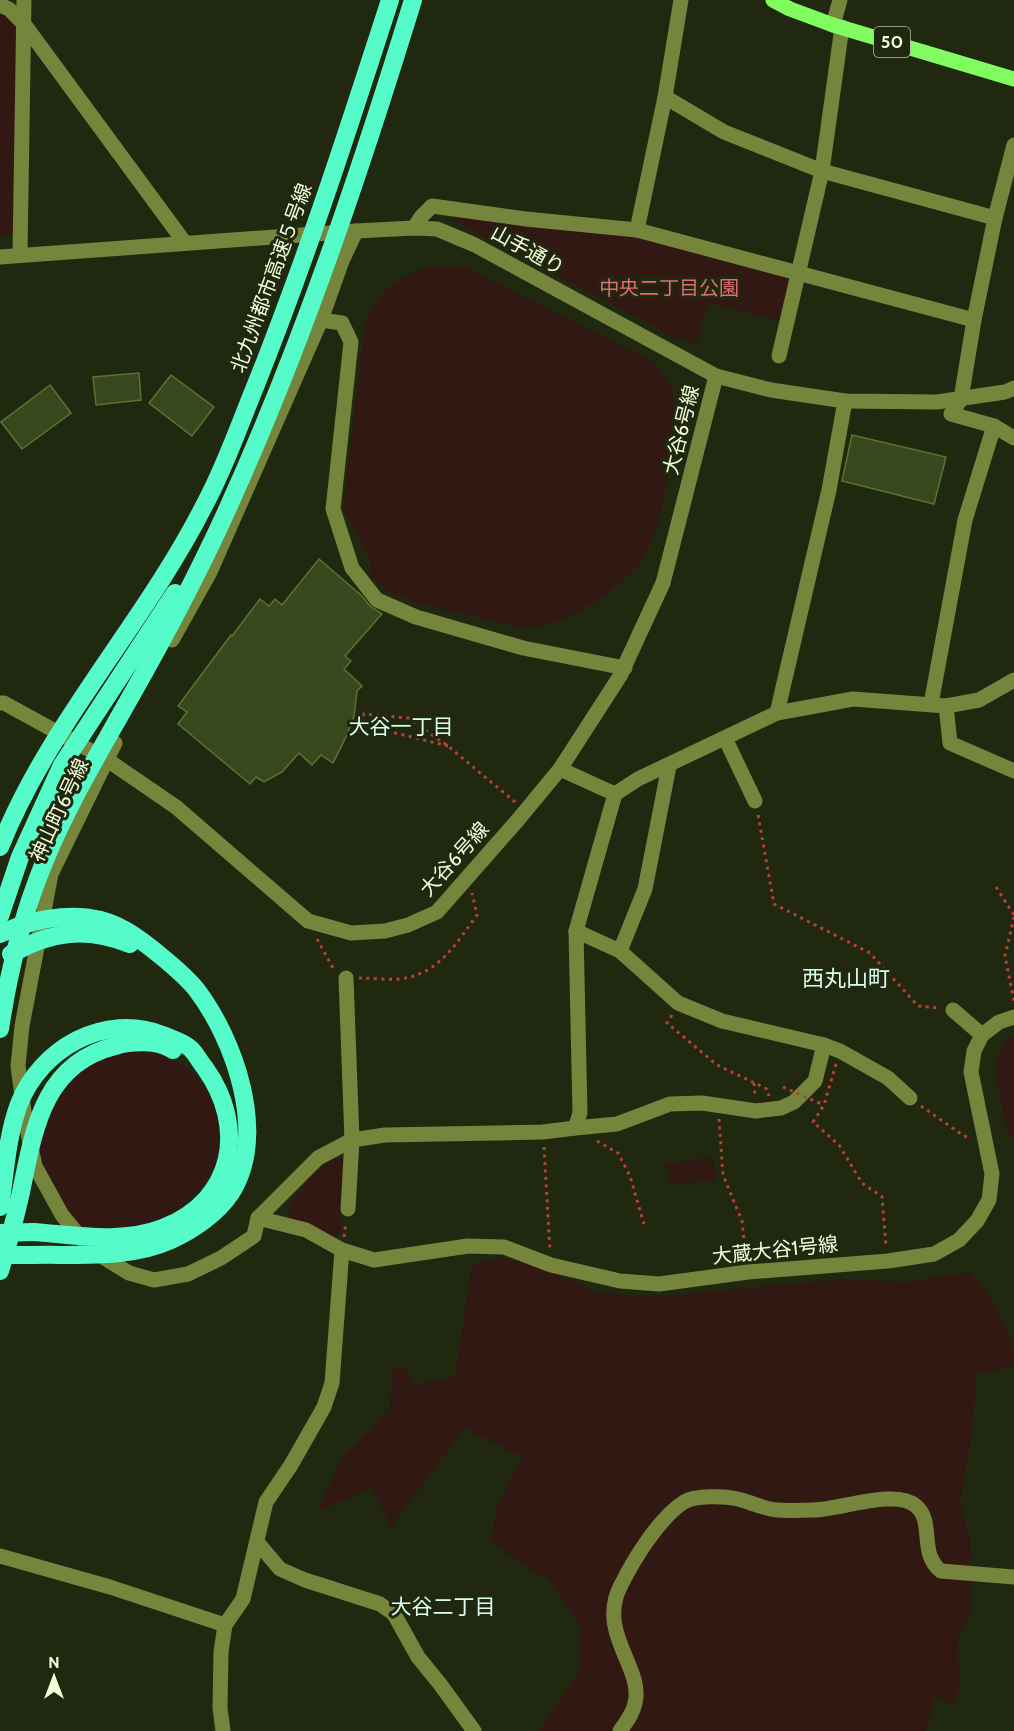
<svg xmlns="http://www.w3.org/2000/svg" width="1014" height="1731" font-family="Cabin,'Noto Sans JP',sans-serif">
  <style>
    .green { fill: #311813 }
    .building { fill: #38481d; stroke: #5a742f; stroke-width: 1.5 }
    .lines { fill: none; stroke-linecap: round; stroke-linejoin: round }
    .path { stroke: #b74132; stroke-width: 3; stroke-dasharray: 3 4.5; stroke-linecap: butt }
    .minor { stroke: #76853c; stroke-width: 15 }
    .major { stroke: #80fc61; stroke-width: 15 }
    .highway { stroke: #55fbc9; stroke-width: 18 }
    .path-bridge { stroke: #b74132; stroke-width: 3; stroke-dasharray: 3 4.5; stroke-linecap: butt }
    .highway-bridge { stroke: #55fbc9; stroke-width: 18 }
    .labels { text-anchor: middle; stroke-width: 6; stroke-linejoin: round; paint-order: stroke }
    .shield { fill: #202810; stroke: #b4be9c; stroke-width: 1.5 }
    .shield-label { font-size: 18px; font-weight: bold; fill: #f3fed8 }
    .street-label { font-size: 20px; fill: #f3fed8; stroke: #202810 }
    .park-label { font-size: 20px; fill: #e06c74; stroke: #202810 }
    .neighbourhood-label { font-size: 21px; fill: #dafeed; stroke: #202810 }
    .quarter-label { font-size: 22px; fill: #dafeed; stroke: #202810 }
  </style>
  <rect width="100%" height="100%" fill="#202810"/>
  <g class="green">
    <polygon points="0,14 6,16 14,23 17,42 13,234 0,235"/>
    <polygon points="447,217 635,236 791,278 780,321 708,302 696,344 671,336"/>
    <path d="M429,266L465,267L655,363L672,389L680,420L660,515L652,541L638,566L606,595L578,612L550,624L521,628L415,602L393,594L369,576L371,561L343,508L365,324C380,289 395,281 429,266Z"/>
    <polygon points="1014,1035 1014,1138 1007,1129 996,1078 998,1054 1005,1041"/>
    <path d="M122,1051L154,1052L183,1065L194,1073L214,1105L221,1131L218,1161L201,1188L175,1212L141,1227L112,1231L75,1223L36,1156C46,1121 59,1077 96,1060C104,1057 113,1054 122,1051Z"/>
    <polygon points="334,1157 344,1159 341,1229 336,1237 289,1218 290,1203 310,1178"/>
    <polygon points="713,1157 716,1180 670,1185 666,1164"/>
    <path d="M500,1257L541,1268L603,1294L665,1296L842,1279L908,1282L971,1272C992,1302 1014,1327 1014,1366L977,1374L972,1432L960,1501L970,1540L971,1613L958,1638L959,1688L954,1706L935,1695L926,1731H539L579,1672V1625L550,1582L491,1542L497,1506L523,1457L464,1428L391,1527L372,1487L317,1512L341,1460L390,1407L393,1366L407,1370L416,1385L455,1377L472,1264Z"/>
  </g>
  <g class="building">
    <polygon points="139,373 141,400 96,405 93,377"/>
    <polygon points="171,375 214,407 192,436 149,403"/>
    <polygon points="50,385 71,413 22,449 1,422"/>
    <polygon points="852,435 946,457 934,504 842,481"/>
    <polygon points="319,559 362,596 370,606 382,614 345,656 351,661 344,669 362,686 357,691 354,716 346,737 333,763 321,755 312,765 299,753 282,772 264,782 256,777 250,784 178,724 187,712 178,706 231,635 232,636 260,599 269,606 275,599 282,605"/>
  </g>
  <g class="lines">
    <g class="path">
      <polyline points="448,746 387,731 355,732 364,714 408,718 448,746 515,802"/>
      <polyline points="758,815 774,904 870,953 918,1006 938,1008"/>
      <polyline points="996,887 1014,915"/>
      <polyline points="1014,917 1005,956 1014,1001"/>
      <polyline points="317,939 334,970"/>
      <path d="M359,978C374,978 392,981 406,978C441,971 457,942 477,915L472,893"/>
      <polyline points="672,1015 667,1023 717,1065 767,1089 769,1096"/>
      <polyline points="836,1064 824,1105 813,1122 839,1145 862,1183 882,1197 886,1246"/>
      <polyline points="754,1083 755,1096"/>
      <polyline points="921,1106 964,1136 971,1138"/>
      <polyline points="719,1119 723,1175 742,1221 746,1259"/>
      <polyline points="597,1141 618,1153 630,1176 644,1224"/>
      <polyline points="544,1147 550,1251"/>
      <polyline points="344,1237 346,1222"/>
    </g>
    <g class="minor">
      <polyline points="0,5 9,9 24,24 185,243"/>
      <polyline points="833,25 840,0"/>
      <polyline points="665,97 724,132 822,171 995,218"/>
      <polyline points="414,228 421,217 432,206 526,219 637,230 974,320"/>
      <polyline points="637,230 665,97 681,0"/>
      <polyline points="20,255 24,0"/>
      <polyline points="0,257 356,231 414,228 437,229 475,245 716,376 771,390 845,401 937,402 1005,392 1014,388"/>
      <polyline points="321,320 342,323 351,342 333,509 352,568 377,600 416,617 523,648 625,668"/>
      <polyline points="779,356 822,171 842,27"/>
      <polyline points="994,426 1014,438"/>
      <polyline points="172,640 210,572 321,320 342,261 356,231"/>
      <polyline points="0,703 4,703 106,759 176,807 308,921 351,933 385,931 408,925 437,912 517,821 560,769 620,676 663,583 716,376"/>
      <polyline points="931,704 965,520 994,426 951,414 961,399 974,320 995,218 1014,145"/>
      <polyline points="946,706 950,743 1014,771"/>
      <polyline points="777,713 829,490 845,401"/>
      <polyline points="725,738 755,801"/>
      <polyline points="115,743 51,874 22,1026 18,1066 25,1119 35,1166 62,1215 90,1249 129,1273 154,1280 188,1274 221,1258 254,1236 258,1218 306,1230 342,1250 374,1260 468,1246 504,1247 551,1265 620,1281 659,1284 748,1272 888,1261 934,1254 959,1240 977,1221 989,1200 992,1174 971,1072 974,1051 982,1035 999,1022 1014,1017"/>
      <polyline points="560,769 615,794"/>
      <polyline points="576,931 620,951 678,1003 722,1021 824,1045 840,1051 888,1078 910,1098"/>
      <polyline points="620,951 645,889 669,766"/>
      <polyline points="346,978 352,1140 348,1209"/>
      <polyline points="953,1010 982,1035"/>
      <polyline points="575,1128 617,1124 670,1104 702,1103 756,1111 781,1108 794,1102 815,1081 824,1045"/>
      <polyline points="258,1218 318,1158 352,1140 385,1135 543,1132 575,1128 580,1113 576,931 615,794 638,779 777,713 853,699 946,706 979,700 1014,680"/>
      <polyline points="258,1543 280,1569 305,1580 380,1604 394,1614 418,1657 440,1684 474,1731"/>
      <polyline points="0,1556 110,1587 225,1625"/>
      <polyline points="223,1731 220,1708 221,1652 225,1625 243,1599 266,1502 291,1465 324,1407 332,1383 342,1250"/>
      <path d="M620,1731C626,1722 633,1714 635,1703C644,1668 596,1632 621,1585C634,1559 659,1518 684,1502C695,1495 725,1496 738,1499C750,1502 764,1509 777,1510C789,1511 802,1510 814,1510C839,1510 896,1488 916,1506C935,1522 918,1553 941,1571L1014,1577"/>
    </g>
    <polyline class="major" points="773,0 790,9 833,25 1014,79"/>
    <g class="highway">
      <polyline points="0,1233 33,1232"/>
      <polyline points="0,1255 32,1255"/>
    </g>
    <polyline class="path-bridge" points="783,1087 824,1105"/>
    <g class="highway-bridge">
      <path d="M0,847C50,722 145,623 205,504C225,467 239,426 255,387C306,260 348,130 390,0"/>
      <polyline points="0,916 20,857 62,765 175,593"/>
      <path d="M0,934C35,917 86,908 123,929C142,939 182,972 196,989C235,1040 268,1134 231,1193C218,1213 193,1230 171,1240C130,1259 77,1254 32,1255"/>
      <path d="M11,954C51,931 86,927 130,944"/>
      <path d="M0,1029C8,977 19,927 38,878C61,816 95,760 127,703C163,640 197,576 227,510C302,345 360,172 413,0"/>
      <path d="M0,1207C5,1174 7,1136 19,1104C41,1048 105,1012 163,1035C172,1039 184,1042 191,1049C196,1054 200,1062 205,1068C247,1127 235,1200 163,1228C122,1244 75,1235 33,1232"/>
      <path d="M0,1271C8,1245 15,1219 21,1192C34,1129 43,1064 115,1046C132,1041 158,1040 173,1050"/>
    </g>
  </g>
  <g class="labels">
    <rect class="shield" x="874" y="27" width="36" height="30" rx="4.5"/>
    <g class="shield-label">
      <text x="892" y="48">50</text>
    </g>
    <g class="street-label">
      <text transform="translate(528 250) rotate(29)" y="7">山手通り</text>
      <text transform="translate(271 278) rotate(-70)" y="7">北九州都市高速５号線</text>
      <text transform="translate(681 430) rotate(-76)" y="7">大谷6号線</text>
      <text transform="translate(59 810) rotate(-65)" y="7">神山町6号線</text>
      <text transform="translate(454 859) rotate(-48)" y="7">大谷6号線</text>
      <text transform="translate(775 1250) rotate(-6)" y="7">大蔵大谷1号線</text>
    </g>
    <g class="park-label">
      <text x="669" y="295">中央二丁目公園</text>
    </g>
    <g class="neighbourhood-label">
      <text x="401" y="734">大谷一丁目</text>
      <text x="443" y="1614">大谷二丁目</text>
    </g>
    <g class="quarter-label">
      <text x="846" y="986">西丸山町</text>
    </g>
  </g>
  <g transform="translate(54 1677)" stroke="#202810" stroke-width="4.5" paint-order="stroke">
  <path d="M0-4.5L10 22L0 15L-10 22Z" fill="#f3fed8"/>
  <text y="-9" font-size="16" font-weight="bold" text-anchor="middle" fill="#f3fed8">N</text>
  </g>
</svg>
